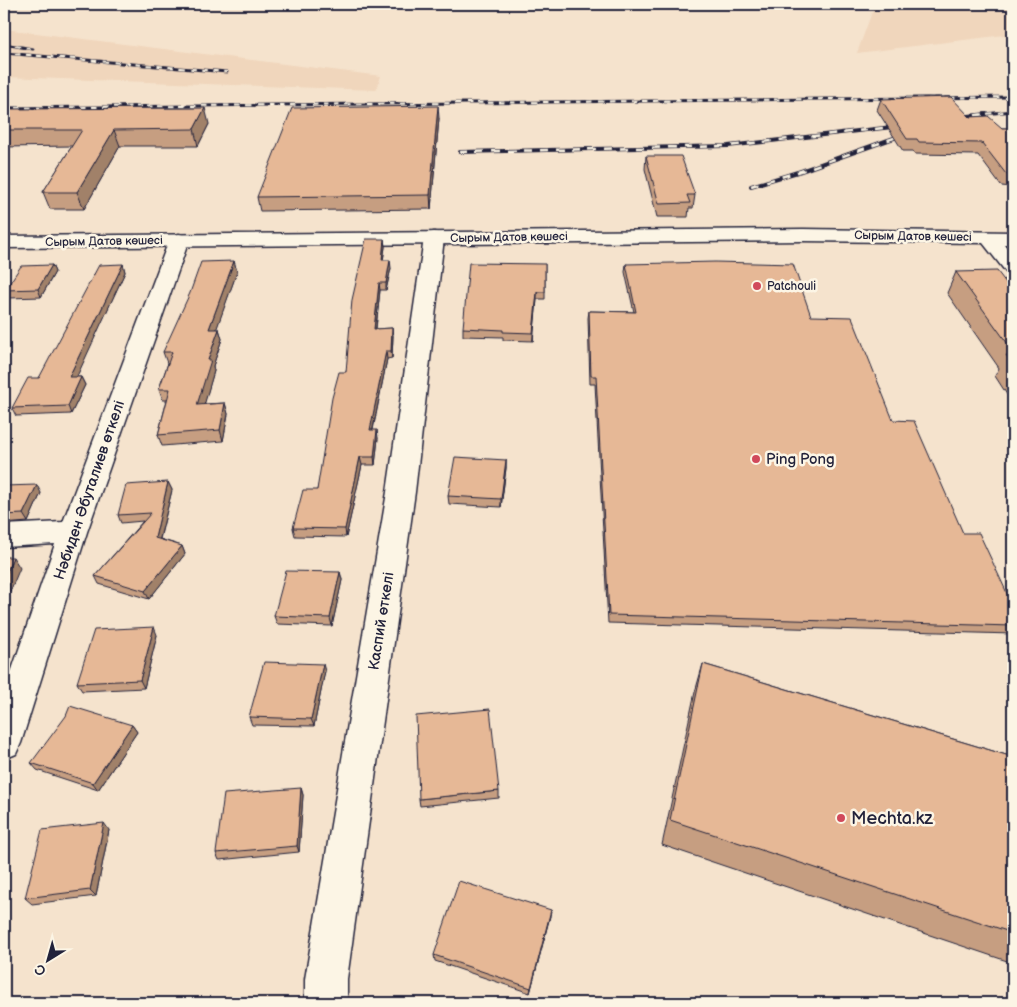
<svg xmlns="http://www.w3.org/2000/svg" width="1017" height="1007" font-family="'Balsamiq Sans',sans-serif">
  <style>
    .built { fill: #f0d6bc }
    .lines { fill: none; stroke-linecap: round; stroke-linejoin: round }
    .minor-casing { stroke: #22223b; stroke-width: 3 }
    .major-casing { stroke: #22223b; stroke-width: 3 }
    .minor { fill: #fcf5e5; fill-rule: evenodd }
    .major { fill: #fcf5e5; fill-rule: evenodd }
    .rail-far1-casing { stroke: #22223b; stroke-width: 3 }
    .rail-casing { stroke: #22223b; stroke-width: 4 }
    .rail-far1 { stroke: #fcf5e5; stroke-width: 2; stroke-dasharray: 5.5; stroke-linecap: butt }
    .rail { stroke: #fcf5e5; stroke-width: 2.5; stroke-dasharray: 8; stroke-linecap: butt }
    .wall { fill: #c69e81; stroke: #22223b }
    .shaded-wall { fill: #a18169; stroke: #22223b }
    .building { fill: #e6b896; stroke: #22223b }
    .poi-dot { fill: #d1495b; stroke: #fcf5e5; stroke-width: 2 }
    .labels { text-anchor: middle; stroke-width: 5; stroke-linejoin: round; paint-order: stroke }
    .far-street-label { font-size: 12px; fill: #22223b; stroke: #fcf5e5 }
    .far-poi-label { font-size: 12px; fill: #22223b; stroke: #fcf5e5; text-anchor: start }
    .poi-label { font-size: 15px; fill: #22223b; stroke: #fcf5e5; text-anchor: start }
    .street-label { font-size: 15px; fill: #22223b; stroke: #fcf5e5 }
    .near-poi-label { font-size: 18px; fill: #22223b; stroke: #fcf5e5; text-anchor: start }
  </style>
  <rect width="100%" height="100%" fill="#f5e3cd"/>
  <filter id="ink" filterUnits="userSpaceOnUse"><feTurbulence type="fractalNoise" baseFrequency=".02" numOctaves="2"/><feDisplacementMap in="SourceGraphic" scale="10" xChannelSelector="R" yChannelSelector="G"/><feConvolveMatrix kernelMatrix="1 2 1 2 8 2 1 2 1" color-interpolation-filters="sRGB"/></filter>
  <g filter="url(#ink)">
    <g class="built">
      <polygon points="875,4 1013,4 1013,34 857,53"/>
      <polygon points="4,29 381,76 376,90 4,77"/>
    </g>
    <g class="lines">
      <defs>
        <g id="minor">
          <polygon points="434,232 441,234 444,238 415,492 347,979 347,1003 305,1003 305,979 387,492 424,238 427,234"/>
          <polygon points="179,234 186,236 189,240 87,532 21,743 16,754 4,759 4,693 55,544 4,547 4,525 63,522 169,240 172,236"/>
        </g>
        <polygon id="major" points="803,229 1013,232 1013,244 1004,244 1013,255 1013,274 1006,272 983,243 803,241 4,248 4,236"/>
      </defs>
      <use href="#minor" class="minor-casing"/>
      <use href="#major" class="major-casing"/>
      <use href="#minor" class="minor"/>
      <use href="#major" class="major"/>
      <defs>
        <g id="rail-far1">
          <polyline points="4,44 33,49"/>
          <polyline points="4,53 227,72"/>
          <polyline points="4,108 1013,97"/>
          <polyline points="976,115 1013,111"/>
        </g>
        <g id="rail">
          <polyline points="959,117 987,114"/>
          <polyline points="460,152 728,146 901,126"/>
          <polyline points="751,186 801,171 908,133"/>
        </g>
      </defs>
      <use href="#rail-far1" class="rail-far1-casing"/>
      <use href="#rail" class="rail-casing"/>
      <use href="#rail-far1" class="rail-far1"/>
      <use href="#rail" class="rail"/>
    </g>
    <g class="wall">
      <polygon points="881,99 970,117 1002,128 1013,128 1013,187 1001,186 978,155 915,154 913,151 903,151 877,110"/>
      <polygon points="4,109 209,124 198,146 120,146 84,209 50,209 43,192 72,146 4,147"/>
      <polygon points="439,118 431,209 260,211 257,197"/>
      <polygon points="646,156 695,195 693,208 689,208 688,217 657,217 645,169"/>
      <polygon points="384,239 385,247 383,260 391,268 386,290 380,290 376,329 392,328 393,336 392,358 387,359 373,430 378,438 375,465 362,465 346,537 295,536 293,528 317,490 346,372"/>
      <polygon points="234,261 237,272 216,329 219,329 222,339 213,366 214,371 204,404 225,403 228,414 223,441 162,446 158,435 167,400 163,400 159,389 168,363 167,363 163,352"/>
      <polygon points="123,264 125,272 76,377 81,377 85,385 71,414 16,416 12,408 39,378"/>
      <polygon points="545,264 545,299 537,299 533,341 503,340 503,337 463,336 463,328"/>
      <polygon points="626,264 811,316 893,420 963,533 1013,606 1013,634 608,623 595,384 590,384 588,318 589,311 634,312 625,272"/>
      <polygon points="52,265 55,272 41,297 9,298 5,290"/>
      <polygon points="956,272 1013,292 1013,404 995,376 999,368 947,293"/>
      <polygon points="506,460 506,468 501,507 449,504 448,496"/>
      <polygon points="168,482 172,490 160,539 182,546 185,554 149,599 99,584 95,576 143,521 121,523 118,515"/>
      <polygon points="4,486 41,493 28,522 4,524"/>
      <polygon points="340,572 342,580 332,626 277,624 274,616"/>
      <polygon points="157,635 144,688 82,691 77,683"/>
      <polygon points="703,664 1013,757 1013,963 662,845 695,692"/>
      <polygon points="325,671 314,726 252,725 249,717"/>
      <polygon points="132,725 137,732 98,790 37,770 31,763"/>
      <polygon points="301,788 303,795 299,852 219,860 216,853"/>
      <polygon points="499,791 499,798 420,806 419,799"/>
      <polygon points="109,830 96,896 32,904 25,898"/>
      <polygon points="550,916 530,993 435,961 434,955"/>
    </g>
    <g class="shaded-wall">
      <polygon points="438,106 439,118 431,209 430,195"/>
      <polygon points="205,108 209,124 198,146 194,129"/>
      <polygon points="114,130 120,146 84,209 77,192"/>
      <polygon points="384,239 385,247 382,268 382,260"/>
      <polygon points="390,260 391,268 386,290 386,283"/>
      <polygon points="234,261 237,272 213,339 209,329"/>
      <polygon points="123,264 125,272 73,385 69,377"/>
      <polygon points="52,265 55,272 41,297 38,289"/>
      <polygon points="379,283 380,290 375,336 374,329"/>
      <polygon points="537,292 537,299 533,341 533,333"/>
      <polygon points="392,328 393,336 392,358 391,351"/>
      <polygon points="219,329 222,339 213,366 214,371 201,416 197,405 208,360"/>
      <polygon points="386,351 387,359 371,438 370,430"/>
      <polygon points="81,377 85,385 71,414 68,406"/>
      <polygon points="225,403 228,414 223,441 220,430"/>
      <polygon points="377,430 378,438 375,465 374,457"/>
      <polygon points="360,457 362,465 346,537 345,529"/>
      <polygon points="506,460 506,468 501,507 501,499"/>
      <polygon points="168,482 172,490 158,546 155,538"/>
      <polygon points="37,485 41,493 28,522 23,514"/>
      <polygon points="182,546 185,554 149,599 145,591"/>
      <polygon points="13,557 20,568 4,606 4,579"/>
      <polygon points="340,572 342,580 332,626 330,618"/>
      <polygon points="154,627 157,635 144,688 140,680"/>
      <polygon points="323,664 325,671 314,726 311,719"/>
      <polygon points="132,725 137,732 98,790 93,783"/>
      <polygon points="301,788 303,795 299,852 297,846"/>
      <polygon points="104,823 109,830 96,896 90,890"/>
      <polygon points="551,910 550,916 530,993 531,988"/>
    </g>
    <g class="building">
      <polygon points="951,97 970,117 988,116 1002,128 1013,128 1013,174 1006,174 982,143 919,142 917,139 907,139 881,99"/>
      <polygon points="438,106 430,195 257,197 292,108"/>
      <polygon points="205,108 194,129 114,130 77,192 43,192 82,130 4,130 4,109"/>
      <polygon points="646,156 681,156 695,195 687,195 690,203 659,204"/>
      <polygon points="366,239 384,239 382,260 390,260 386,283 379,283 374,329 392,328 391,351 386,351 370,430 377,430 374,457 360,457 345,529 293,528 303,490 317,490 332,398 339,372 346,372 352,300"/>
      <polygon points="234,261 209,329 219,329 208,360 211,360 197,405 225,403 220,430 158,435 170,389 159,389 172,352 163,352 190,293 201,262"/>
      <polygon points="715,262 793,264 811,316 852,317 893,420 914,421 963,533 979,533 1013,606 1013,626 609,615 596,376 591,376 589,311 636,312 626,264"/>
      <polygon points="469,263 545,264 545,292 537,292 533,333 503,332 503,330 463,328"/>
      <polygon points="123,264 69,377 81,377 68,406 12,408 28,378 39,378 99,265"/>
      <polygon points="52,265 38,289 5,290 21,266"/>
      <polygon points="997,271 1013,292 1013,351 956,272"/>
      <polygon points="1006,355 1013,355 1013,365"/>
      <polygon points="455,457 506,460 501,499 448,496"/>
      <polygon points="168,482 155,538 182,546 145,591 95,576 151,513 118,515 126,485"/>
      <polygon points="37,485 23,514 4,515 4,486"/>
      <polygon points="4,557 13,557 4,579"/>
      <polygon points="286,571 340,572 330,618 274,616"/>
      <polygon points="154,627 140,680 77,683 94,630"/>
      <polygon points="264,662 323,664 311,719 249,717"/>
      <polygon points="703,664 1013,757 1013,933 670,820"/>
      <polygon points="70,706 132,725 93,783 31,763 66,716"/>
      <polygon points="490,709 499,791 419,799 416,716"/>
      <polygon points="301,788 297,846 216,853 224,794"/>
      <polygon points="104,823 90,890 25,898 42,830"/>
      <polygon points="459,881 551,910 531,988 434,955"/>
    </g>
  </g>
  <g class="poi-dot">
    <circle cx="757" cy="286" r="5"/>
    <circle cx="756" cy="459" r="5"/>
    <circle cx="841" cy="818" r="5"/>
  </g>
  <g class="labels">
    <g class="far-street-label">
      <text transform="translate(913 236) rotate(1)" y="4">Сырым Датов көшесі</text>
      <text transform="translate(509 237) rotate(-1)" y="4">Сырым Датов көшесі</text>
      <text transform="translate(104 241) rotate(-1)" y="4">Сырым Датов көшесі</text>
    </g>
    <g class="far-poi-label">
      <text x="767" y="290">Patchouli</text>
    </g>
    <g class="poi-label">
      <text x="766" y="464">Ping Pong</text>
    </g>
    <g class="street-label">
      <text transform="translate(89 490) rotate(-71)" y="5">Нәбиден Әбуталиев өткелі</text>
      <text transform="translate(381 621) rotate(-81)" y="5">Каспий өткелі</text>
    </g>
    <g class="near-poi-label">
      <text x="851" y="824">Mechta.kz</text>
    </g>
  </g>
  <rect width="1017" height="1007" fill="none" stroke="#fcf5e5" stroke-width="20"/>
  <rect x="10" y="10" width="997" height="987" fill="none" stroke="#22223b" stroke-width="2" filter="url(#ink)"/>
  <g transform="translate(48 960) rotate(217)" stroke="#fcf5e5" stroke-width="4" paint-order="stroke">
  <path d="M0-4L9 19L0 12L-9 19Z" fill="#22223b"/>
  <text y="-8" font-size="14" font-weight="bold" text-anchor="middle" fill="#22223b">С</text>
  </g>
</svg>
